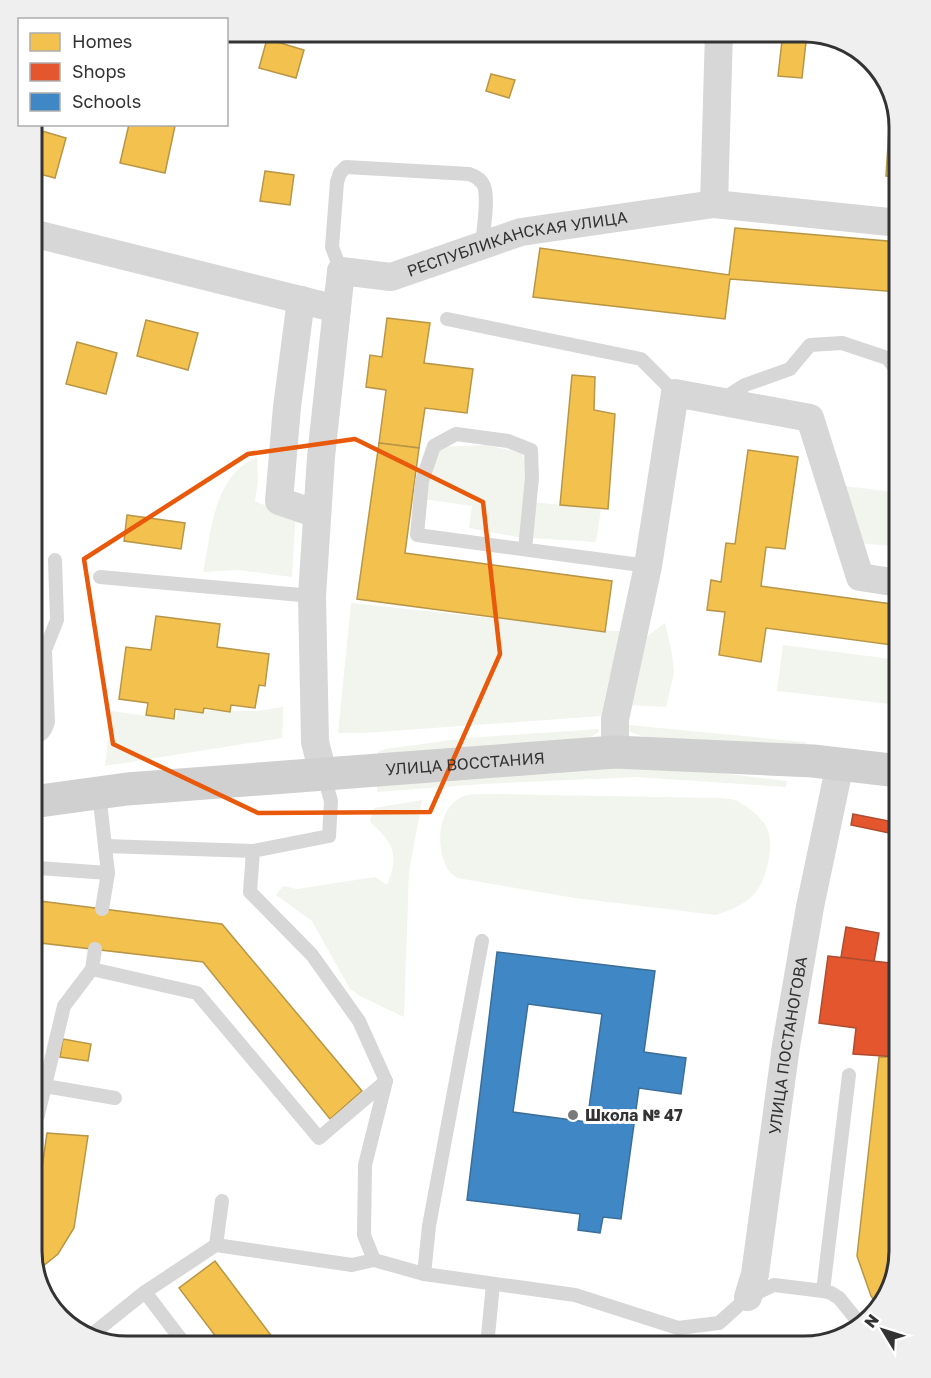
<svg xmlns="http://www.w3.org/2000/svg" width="931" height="1378" font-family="'Golos Text',sans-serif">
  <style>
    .green { fill: #f1f5ed }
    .homes { fill: #f2c14e; stroke: #b99646; stroke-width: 1.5 }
    .shops { fill: #e4572e; stroke: #af4c30; stroke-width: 1.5 }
    .schools { fill: #3f88c5; stroke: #3b6e99; stroke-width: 1.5; fill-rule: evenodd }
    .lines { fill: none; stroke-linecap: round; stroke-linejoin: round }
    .lane { stroke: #d7d7d7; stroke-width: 14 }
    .street { stroke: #d7d7d7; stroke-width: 28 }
    .secondary { stroke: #d0d0d0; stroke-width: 33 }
    .marked { fill: none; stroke: #e8590c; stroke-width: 4.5; stroke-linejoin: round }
    .poi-dot { fill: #7a7a7a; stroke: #fff; stroke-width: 2 }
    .labels { text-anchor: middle; stroke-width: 6; stroke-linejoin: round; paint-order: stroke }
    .street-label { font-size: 16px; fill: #333; stroke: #fff }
    .poi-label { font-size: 16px; font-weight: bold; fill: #333; stroke: #fff; text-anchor: start }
    .rim { fill: none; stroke: #333; stroke-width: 3 }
  </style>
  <rect width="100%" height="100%" fill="#fff"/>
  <g class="green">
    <polygon points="487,445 522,453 528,474 522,538 469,528 472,506 423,499 439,447"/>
    <path d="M257,457L258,481L255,501L261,504L296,511L292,577L238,570L203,572C212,530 213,476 257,457Z"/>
    <polygon points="844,486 894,492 899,497 899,547 860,543"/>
    <polygon points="532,502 601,509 596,542 528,538"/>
    <polygon points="351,603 614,631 625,631 609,679 601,716 364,733 338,733"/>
    <polygon points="665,623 672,654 674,673 666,707 628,705 637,644"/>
    <polygon points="783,645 899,660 899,705 777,691"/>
    <polygon points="283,707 282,738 105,766 111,711 176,720 177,711 256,711"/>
    <polygon points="629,725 804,742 809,745 648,738 630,732"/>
    <polygon points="599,729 599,732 587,739 378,757 378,752 385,749 467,738"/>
    <polygon points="576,766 676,768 787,781 786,787 637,777 482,784 377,792 377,786"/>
    <path d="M497,794L714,798C721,798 731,798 737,801C749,807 766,820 769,834C773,850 766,879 756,892C746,904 731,910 716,915L575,898L457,878C454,875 449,872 447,868C435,846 438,806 464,796C473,793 487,795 497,794Z"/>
    <path d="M422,800L409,872L404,1017L362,997L350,989L312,921L276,895L283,886L297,889L375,877L387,885C400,855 393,842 370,822L374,808Z"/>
  </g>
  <g class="homes">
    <polygon points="783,32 807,33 802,78 778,76"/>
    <polygon points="267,39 304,50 296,78 259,68"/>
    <polygon points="491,74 515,80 509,98 486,91"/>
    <polygon points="129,124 175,126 165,173 120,163"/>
    <polygon points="32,128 66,138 55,178 32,172"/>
    <polygon points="889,129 899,130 899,177 886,176"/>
    <polygon points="265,171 294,175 290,205 260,201"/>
    <polygon points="735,228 899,242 899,292 730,279 725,319 533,297 540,248 729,275"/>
    <polygon points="32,272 42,274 34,313 32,313"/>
    <polygon points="387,318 430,323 424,363 473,369 467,413 425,408 419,448 379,443 386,390 366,387 370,355 382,357"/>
    <polygon points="146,320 198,333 188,370 137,356"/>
    <polygon points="77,342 117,353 106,394 66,384"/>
    <polygon points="572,375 595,377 594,410 615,414 608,509 560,505"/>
    <polygon points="379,443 419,448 405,553 612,581 605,632 357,599"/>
    <polygon points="748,450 798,457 785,549 766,547 761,586 899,605 899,646 766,628 761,662 719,655 725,612 707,610 711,580 721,582 726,543 735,544"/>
    <polygon points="127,515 185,523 181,549 124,541"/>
    <polygon points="156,616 220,624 217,647 269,654 265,686 259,685 255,708 231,705 230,712 204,708 203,713 175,709 174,719 146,715 148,703 119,699 126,647 151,650"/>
    <polygon points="32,900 222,924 362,1091 330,1119 203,962 32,942"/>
    <polygon points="63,1039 91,1044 88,1061 60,1057"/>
    <polygon points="879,1057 899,1057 899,1252 887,1299 879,1307 871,1296 857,1256"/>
    <polygon points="47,1133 88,1136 74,1228 58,1254 37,1271 32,1251 32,1225 34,1223"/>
    <polygon points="215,1261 279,1346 223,1346 179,1288"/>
  </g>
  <g class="shops">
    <polygon points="853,814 899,823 899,835 851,825"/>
    <polygon points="846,927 879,933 874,962 841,957"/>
    <polygon points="828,956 899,964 899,1057 853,1054 856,1028 819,1023"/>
  </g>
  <path class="schools" d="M497,952L655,971L644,1052L686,1058L681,1094L639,1088L621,1219L603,1217L600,1233L578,1230L580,1214L467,1200ZM528,1004L602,1014L587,1122L513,1112Z"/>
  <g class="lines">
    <g class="lane">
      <path d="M341,271L332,247L337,182L340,173L346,167L469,174C475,176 481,179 484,186C489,200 483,230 482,246"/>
      <polyline points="447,319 641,359 675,393"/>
      <polyline points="723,399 745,385 790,369 810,345 842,343 887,358 899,373"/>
      <polyline points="525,549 532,478 531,450 508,441 456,434 434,446 422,481 417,535 648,566"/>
      <polyline points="100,577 312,596"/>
      <polyline points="46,676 45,650 57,620 55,560"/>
      <path d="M32,737C42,736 45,732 48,722L46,676L32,677"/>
      <polyline points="323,773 331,801 329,836 253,851 250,892 312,955 359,1021 386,1081 365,1165 364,1235 374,1260"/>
      <polyline points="99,793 108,873 102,909"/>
      <polyline points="105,846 253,851"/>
      <polyline points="38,868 108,873"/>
      <polyline points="92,969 197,993 319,1138 386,1081"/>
      <polyline points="45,1086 115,1098"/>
      <polyline points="32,1124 38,1115 64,1006 92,969 95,949"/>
      <polyline points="216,1245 222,1201"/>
      <polyline points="424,1274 429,1226 482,941"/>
      <polyline points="823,1291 849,1075"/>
      <polyline points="145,1292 186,1346"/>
      <polyline points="90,1336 145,1292 216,1245 352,1265 374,1260 424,1274 575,1295 678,1328 719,1323 748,1297 774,1285 823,1291 831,1293 839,1298 861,1325"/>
      <polyline points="487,1346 493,1284"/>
    </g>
    <g class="street">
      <polyline points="714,204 719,32"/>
      <polyline points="32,233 337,309"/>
      <polyline points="301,300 287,407 279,501 317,514"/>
      <polyline points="615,752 615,719 648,566 675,393 810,418 860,577 899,583"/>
      <path id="s1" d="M323,773L315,742L312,596L321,457L341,271L391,277L521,232L714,204L899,223"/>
      <path id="s2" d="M748,1297L755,1274L786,1046L810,907L840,764"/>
    </g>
    <path class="secondary" id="s3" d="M32,802L127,789L615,752L813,761L899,771"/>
  </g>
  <path class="marked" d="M355,439L483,502L500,654L430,812L258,813L113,744L84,559L248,454Z"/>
  <circle class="poi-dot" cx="573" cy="1115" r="6"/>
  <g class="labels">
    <g class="street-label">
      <text dy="6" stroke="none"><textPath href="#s1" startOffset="686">РЕСПУБЛИКАНСКАЯ УЛИЦА</textPath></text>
      <text dy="6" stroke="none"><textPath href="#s3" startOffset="435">УЛИЦА ВОССТАНИЯ</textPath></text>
      <text dy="6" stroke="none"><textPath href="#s2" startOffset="255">УЛИЦА ПОСТАНОГОВА</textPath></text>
    </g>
    <g class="poi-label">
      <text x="585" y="1121">Школа № 47</text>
    </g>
  </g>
  <path d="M0 0H931V1378H0ZM127 42H804A85 85 0 0 1 889 127V1251A85 85 0 0 1 804 1336H127A85 85 0 0 1 42 1251V127A85 85 0 0 1 127 42Z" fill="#efefef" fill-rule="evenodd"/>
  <path class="rim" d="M127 42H804A85 85 0 0 1 889 127V1251A85 85 0 0 1 804 1336H127A85 85 0 0 1 42 1251V127A85 85 0 0 1 127 42Z"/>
  <rect x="18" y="18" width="210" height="108" fill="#ffffff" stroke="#adadad" stroke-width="1.5"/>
  <rect x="30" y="33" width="30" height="18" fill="#f2c14e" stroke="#adadad" stroke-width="1.5"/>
  <text x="72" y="48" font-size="18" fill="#333333">Homes</text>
  <rect x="30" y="63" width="30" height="18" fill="#e4572e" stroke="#adadad" stroke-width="1.5"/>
  <text x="72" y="78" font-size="18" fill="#333333">Shops</text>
  <rect x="30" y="93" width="30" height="18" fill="#3f88c5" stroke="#adadad" stroke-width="1.5"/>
  <text x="72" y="108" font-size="18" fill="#333333">Schools</text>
  <g transform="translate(883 1330) rotate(308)" stroke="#ffffff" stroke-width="4.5" paint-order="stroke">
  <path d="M0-4.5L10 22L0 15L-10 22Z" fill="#333333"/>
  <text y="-9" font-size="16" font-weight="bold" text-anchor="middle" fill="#333333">N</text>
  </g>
</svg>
